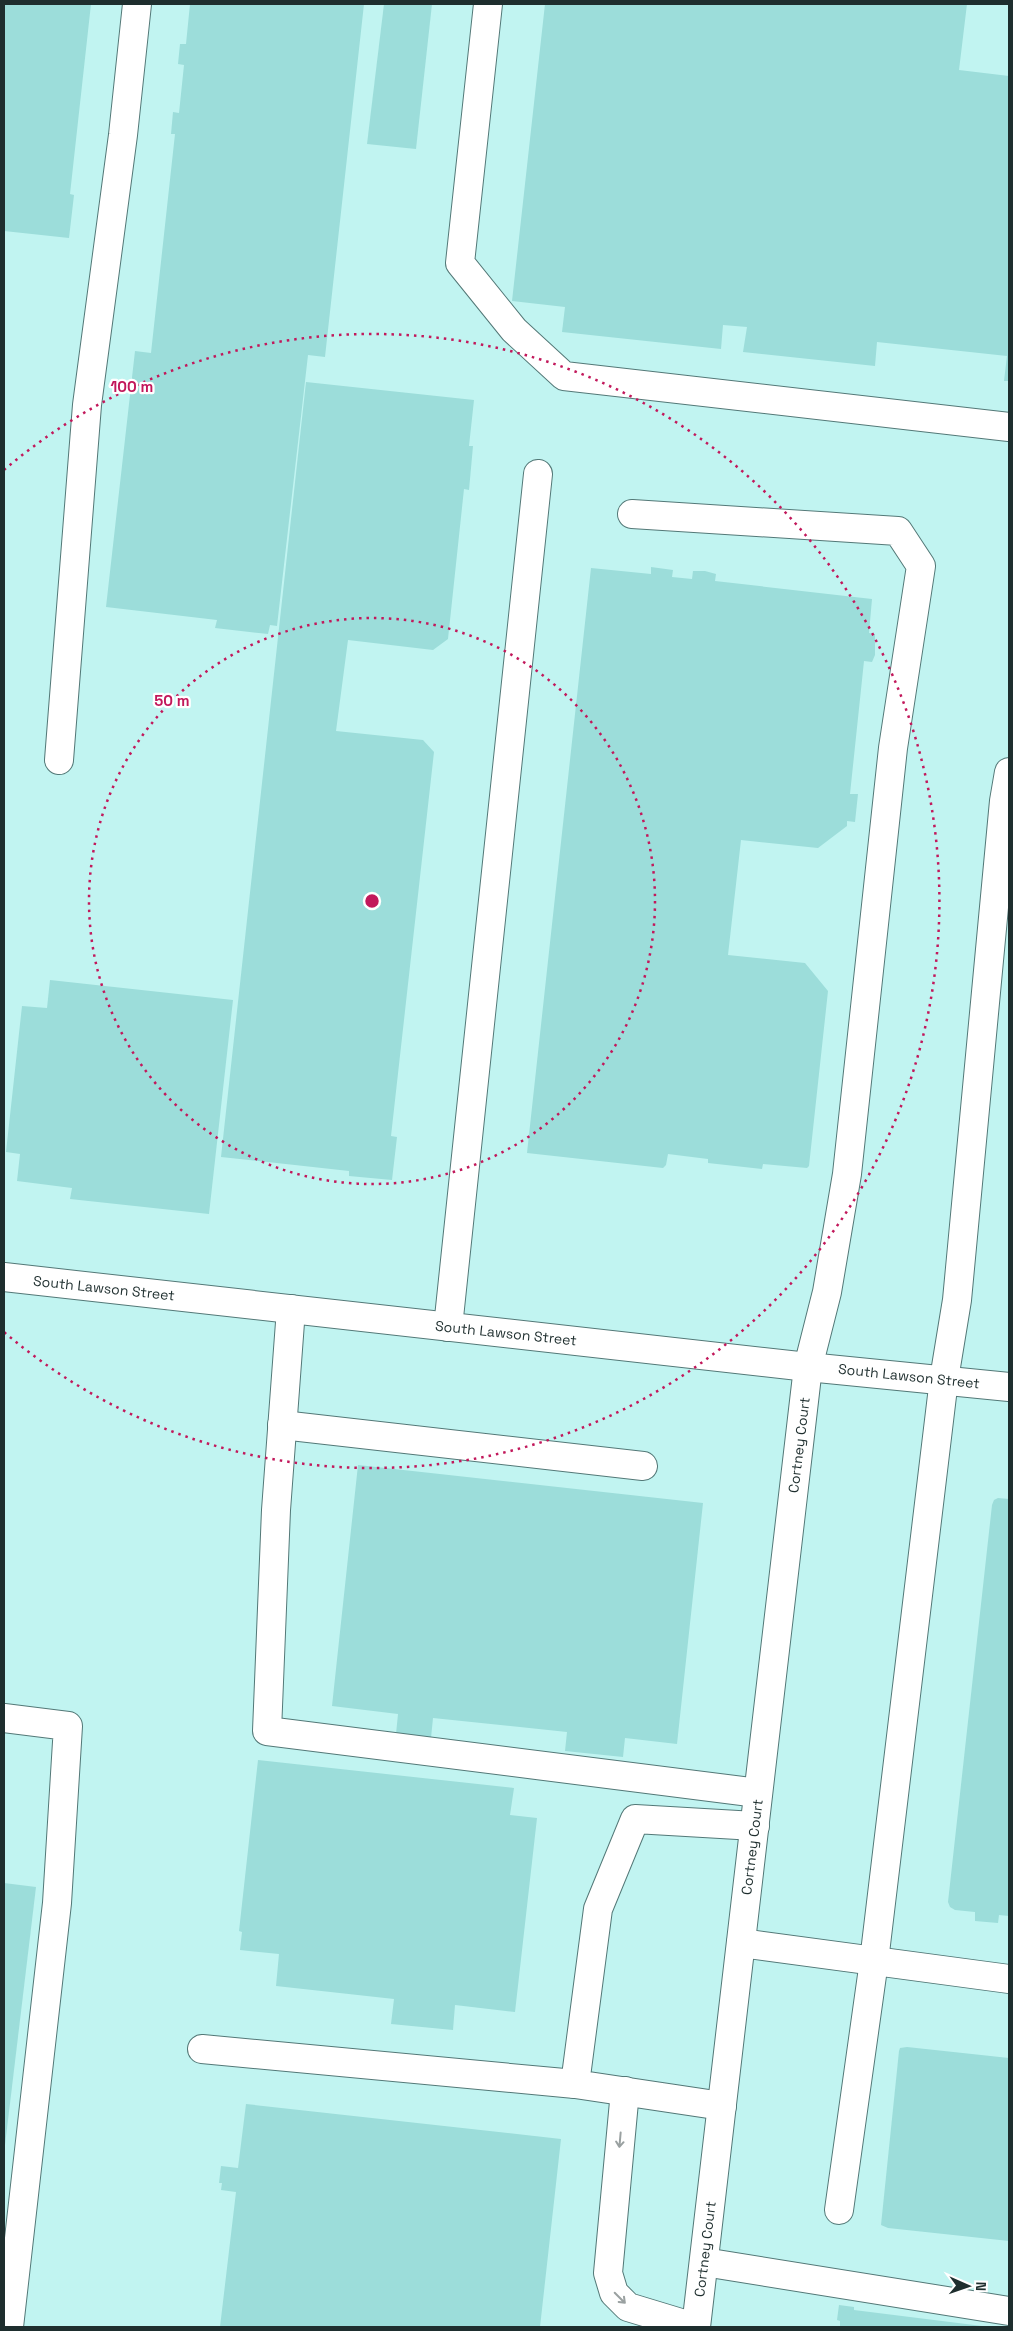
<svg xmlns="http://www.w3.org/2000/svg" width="1013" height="2331" font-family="'Space Grotesk',sans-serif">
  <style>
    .built { fill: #c1f4f1 }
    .building { fill: #9cddda }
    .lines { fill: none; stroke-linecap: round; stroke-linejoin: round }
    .minor-casing { stroke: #537877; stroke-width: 30 }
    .minor { stroke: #fff; stroke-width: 28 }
    .oneway { stroke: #9aa1a1 }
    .ring { fill: none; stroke: #c2185b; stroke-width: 2.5; stroke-dasharray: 2.5 5 }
    .labels { text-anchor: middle; stroke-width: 4.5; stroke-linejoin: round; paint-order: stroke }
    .street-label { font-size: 14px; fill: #1e2e2e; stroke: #fff }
    .centre { fill: #c2185b; stroke: #fff; stroke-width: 2.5 }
    .ring-label { font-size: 15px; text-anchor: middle; font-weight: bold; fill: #c2185b; stroke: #fff; stroke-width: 4.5; stroke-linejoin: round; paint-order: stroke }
  </style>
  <rect width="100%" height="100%" fill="#d4fdfb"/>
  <rect class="built" x="4" y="4" width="1005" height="2323"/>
  <g class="building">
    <polygon points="4,4 91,4 70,194 74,195 69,238 4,231"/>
    <polygon points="190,4 364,4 325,357 308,355 277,626 270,625 268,634 215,628 217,620 106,607 135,351 151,353 175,134 171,134 173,112 179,113 184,65 178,64 180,44 186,44"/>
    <polygon points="384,4 432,4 416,149 367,144"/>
    <polygon points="545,4 967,4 959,70 1009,76 1009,381 1004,381 1007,356 877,342 875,366 743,352 747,327 723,325 721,349 562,332 565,307 512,301"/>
    <polygon points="306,382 474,400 469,446 473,446 469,490 464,489 448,639 433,650 348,640 336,731 423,740 434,752 391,1136 397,1137 392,1180 349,1176 349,1171 221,1157"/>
    <polygon points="651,567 673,570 672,577 692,579 693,571 705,571 716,574 715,581 872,599 869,633 875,634 875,655 872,662 864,661 850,794 858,794 855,822 847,821 847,826 818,848 741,840 728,955 805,963 828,991 809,1166 807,1168 763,1164 762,1169 708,1163 708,1159 668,1154 666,1165 663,1168 527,1153 591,568 651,574"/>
    <polygon points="50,980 233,1000 209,1214 70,1199 72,1188 17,1181 20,1154 6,1152 22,1006 47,1008"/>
    <polygon points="358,1465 703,1503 677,1744 625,1738 623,1757 565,1751 567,1732 433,1718 431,1738 396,1734 398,1714 332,1706"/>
    <polygon points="998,1498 1009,1499 1009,1916 999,1915 998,1923 975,1921 975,1912 955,1910 950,1907 948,1902 992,1505 994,1500"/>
    <polygon points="258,1760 514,1788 510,1815 537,1818 515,2012 455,2005 453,2030 391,2024 394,1999 276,1986 279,1954 240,1950 242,1932 239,1931"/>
    <polygon points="4,1883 36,1887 5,2145 4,2145"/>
    <polygon points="907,2047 1009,2058 1009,2241 888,2228 881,2225 899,2051 900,2048"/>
    <polygon points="246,2104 561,2139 540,2327 220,2327 236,2192 221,2190 222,2183 219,2183 221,2166 238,2168"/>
    <polygon points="839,2305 854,2307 854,2310 990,2327 840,2327 840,2321 837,2320"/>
  </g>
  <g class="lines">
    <defs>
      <g id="minor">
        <polyline points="488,4 460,263 514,330 564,376 1009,427"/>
        <polyline points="632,514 898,531 921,566 893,748 847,1174 827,1292 808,1367 696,2327"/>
        <polyline points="59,760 87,405 123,135 137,4"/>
        <polyline points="4,1277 808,1367 1009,1387"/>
        <polyline points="291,1309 276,1510 267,1731 758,1793"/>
        <polyline points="448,1327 538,474"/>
        <polyline points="282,1425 643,1466"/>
        <polyline points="4,1718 68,1726 57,1903 9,2327"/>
        <polyline points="741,1943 1009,1979"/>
        <polyline points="202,2049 575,2084"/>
        <polyline points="625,2091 608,2273 614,2293 628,2307 694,2327"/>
        <polyline points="722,2106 575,2084 598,1909 635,1819 755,1826"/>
        <polyline points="839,2210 874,1961 944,1379 957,1300 1004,801 1009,772"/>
        <polyline points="704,2262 1009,2311"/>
      </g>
    </defs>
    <use href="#minor" class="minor-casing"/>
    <use href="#minor" class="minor"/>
  </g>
  <defs><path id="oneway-shaft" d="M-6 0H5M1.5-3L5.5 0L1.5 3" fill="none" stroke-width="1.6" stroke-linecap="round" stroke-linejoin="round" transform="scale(1.25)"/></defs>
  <g class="oneway">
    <use href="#oneway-shaft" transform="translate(620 2140) rotate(95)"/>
    <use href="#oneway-shaft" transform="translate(620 2298) rotate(45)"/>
  </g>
  <g class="ring">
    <circle cx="372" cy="901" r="283"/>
    <path d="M4 470A567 567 0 1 1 4 1332"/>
  </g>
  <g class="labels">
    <g class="street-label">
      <text transform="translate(104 1288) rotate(6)" y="5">South Lawson Street</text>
      <text transform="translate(506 1333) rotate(6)" y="5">South Lawson Street</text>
      <text transform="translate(909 1376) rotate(6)" y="5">South Lawson Street</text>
      <text transform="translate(799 1445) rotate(-83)" y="5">Cortney Court</text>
      <text transform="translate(752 1847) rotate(-83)" y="5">Cortney Court</text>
      <text transform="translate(705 2249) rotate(-83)" y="5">Cortney Court</text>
    </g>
  </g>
  <circle cx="372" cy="901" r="8" class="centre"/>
  <g class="ring-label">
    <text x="132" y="392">100 m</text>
    <text x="172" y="706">50 m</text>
  </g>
  <rect width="1013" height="2331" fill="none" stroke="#1e2e2e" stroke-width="10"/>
  <g transform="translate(968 2286) rotate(92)" stroke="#ffffff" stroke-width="4" paint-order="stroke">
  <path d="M0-4L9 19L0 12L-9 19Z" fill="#1e2e2e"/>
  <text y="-8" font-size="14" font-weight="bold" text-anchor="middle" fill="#1e2e2e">N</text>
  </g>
</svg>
